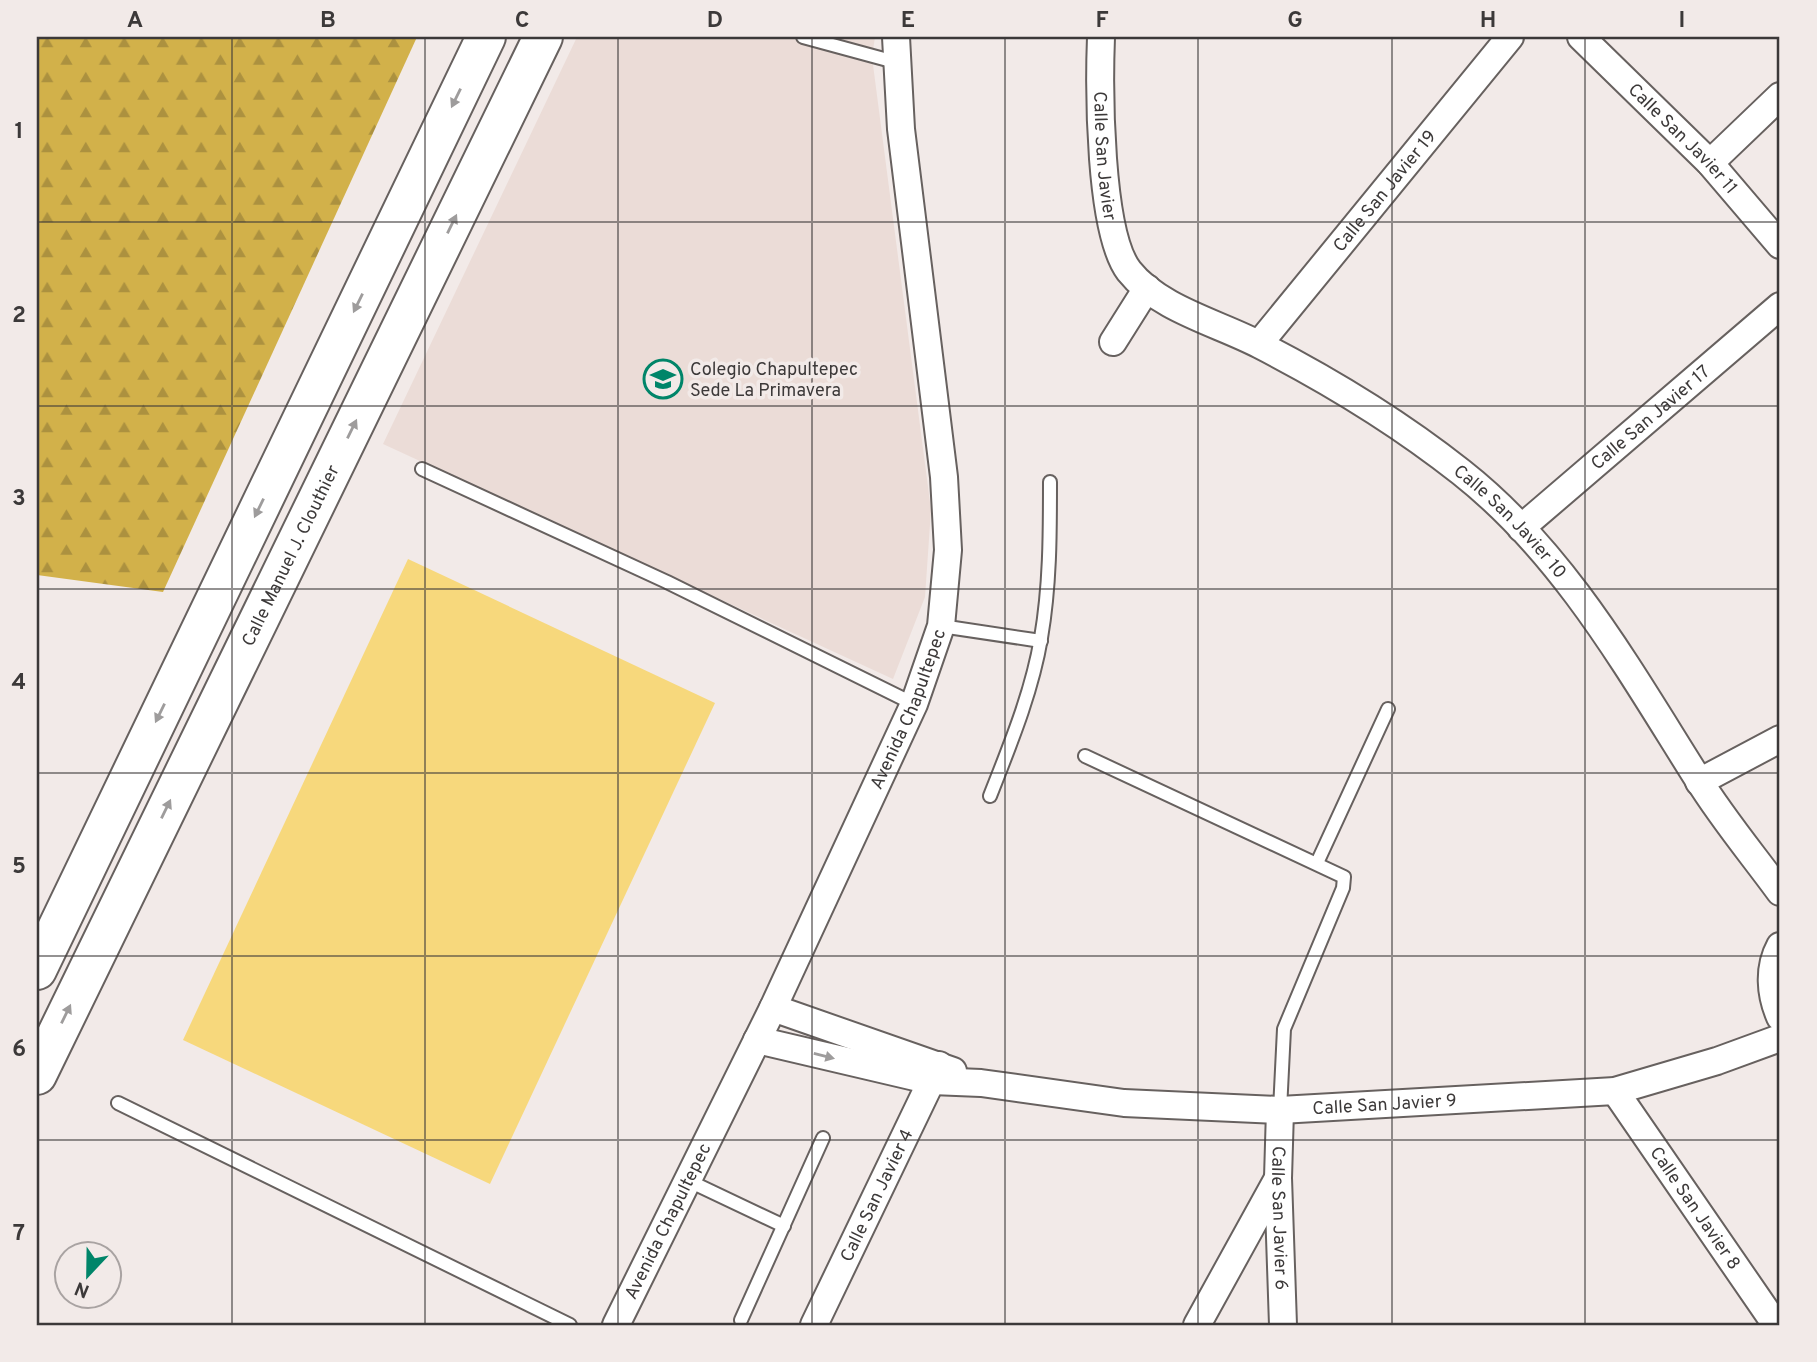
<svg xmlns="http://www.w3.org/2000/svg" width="1817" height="1362" font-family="Overpass,sans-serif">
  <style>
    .built { fill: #ebdcd7 }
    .forest { fill: url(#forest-firs) }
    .park { fill: #f7d87c }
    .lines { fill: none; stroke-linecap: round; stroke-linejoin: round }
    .lane-casing { stroke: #67615f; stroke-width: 16 }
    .street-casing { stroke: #67615f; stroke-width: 30 }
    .primary-casing { stroke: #67615f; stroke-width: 42 }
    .lane { stroke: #fff; stroke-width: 12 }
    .street { stroke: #fff; stroke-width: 26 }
    .primary { stroke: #fff; stroke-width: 38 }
    .oneway { fill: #9e9c9c }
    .grid { fill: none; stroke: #3c3939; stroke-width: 2; stroke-opacity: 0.55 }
    .labels { text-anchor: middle; stroke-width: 7; stroke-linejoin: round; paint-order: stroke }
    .street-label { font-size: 18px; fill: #3c3939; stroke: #f2eae8 }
    .poi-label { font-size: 18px; fill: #3c3939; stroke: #f2eae8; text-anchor: start }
    .neatline { fill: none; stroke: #3c3939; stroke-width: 2.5 }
    .grid-label { font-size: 23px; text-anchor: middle; font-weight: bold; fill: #3c3939 }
  </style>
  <defs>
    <pattern id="forest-firs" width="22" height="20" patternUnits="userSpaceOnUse" patternTransform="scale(1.75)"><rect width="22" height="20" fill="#d2b14a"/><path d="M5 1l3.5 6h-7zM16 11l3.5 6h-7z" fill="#ac913f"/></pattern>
  </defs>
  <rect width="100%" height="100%" fill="#f2eae8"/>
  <polygon class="built" points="577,37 875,37 872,57 931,510 925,597 893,679 383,444"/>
  <polygon class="forest" points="37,37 417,37 163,592 37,575"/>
  <polygon class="park" points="408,559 715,703 490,1184 183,1040"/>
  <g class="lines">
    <defs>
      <g id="lane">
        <polyline points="803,37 895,62"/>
        <polyline points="422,469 667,582 914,704"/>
        <polyline points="941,626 1041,641"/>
        <polyline points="1085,756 1344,877 1343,888 1284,1029 1280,1110"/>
        <path d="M990,796C1010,745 1032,692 1041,638C1050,586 1050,534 1050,482"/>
        <polyline points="1317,863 1388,709"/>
        <polyline points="118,1103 570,1325"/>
        <polyline points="689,1181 784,1226"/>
        <polyline points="741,1320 823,1138"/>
      </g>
      <g id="street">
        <path id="s1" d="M1101,37C1099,88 1099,232 1129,271C1159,309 1218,323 1260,345C1330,381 1399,423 1461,472C1564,553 1629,670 1698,779C1722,818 1753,855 1780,892"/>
        <path id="s2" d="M1581,37L1710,163L1780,245"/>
        <polyline points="1710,163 1780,96"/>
        <polyline points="1113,342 1147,288"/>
        <path id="s3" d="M1259,344L1510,37"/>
        <path id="s4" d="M1521,528L1780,306"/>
        <polyline points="1699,782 1780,739"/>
        <path d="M1780,946C1768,968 1770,994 1780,1017"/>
        <polyline points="773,1008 953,1071"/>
        <path id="s5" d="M757,1040L932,1081L981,1083L1124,1103L1280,1110L1615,1091L1717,1061L1780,1038"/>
        <path id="s6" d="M1615,1091L1776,1325"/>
        <path id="s7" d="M1280,1110L1278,1178L1283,1325"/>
        <path id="s8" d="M616,1325L773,1008L914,704L941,626L948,550L944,477L901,129L896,37"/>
        <path id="s9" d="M814,1325L939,1065"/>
        <polyline points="1197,1325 1277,1180"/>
      </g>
      <g id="primary">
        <polyline points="37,970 486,37"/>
        <path id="s10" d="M37,1075L543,37"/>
      </g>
    </defs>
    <use href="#lane" class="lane-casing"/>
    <use href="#street" class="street-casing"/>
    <use href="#primary" class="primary-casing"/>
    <use href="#lane" class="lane"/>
    <use href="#street" class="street"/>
    <use href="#primary" class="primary"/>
  </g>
  <defs><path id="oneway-solid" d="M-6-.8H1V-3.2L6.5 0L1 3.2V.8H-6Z" transform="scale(1.75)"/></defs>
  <g class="oneway">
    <use href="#oneway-solid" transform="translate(456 98) rotate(116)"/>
    <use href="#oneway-solid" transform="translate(452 224) rotate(-64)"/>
    <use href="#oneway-solid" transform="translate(358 303) rotate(116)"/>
    <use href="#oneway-solid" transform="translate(352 429) rotate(-64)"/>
    <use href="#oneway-solid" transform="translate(259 508) rotate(116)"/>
    <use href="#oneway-solid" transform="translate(160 713) rotate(116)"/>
    <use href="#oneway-solid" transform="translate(166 809) rotate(-64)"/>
    <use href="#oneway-solid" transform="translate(66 1014) rotate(-64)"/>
    <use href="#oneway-solid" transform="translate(824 1056) rotate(14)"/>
  </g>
  <path class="grid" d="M232,37V1325M425,37V1325M618,37V1325M812,37V1325M1005,37V1325M1198,37V1325M1392,37V1325M1585,37V1325M37,222H1780M37,406H1780M37,589H1780M37,773H1780M37,956H1780M37,1140H1780"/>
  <defs>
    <symbol id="school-ring" viewBox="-11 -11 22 22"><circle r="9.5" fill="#f2eae8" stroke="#008569" stroke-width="1.5"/><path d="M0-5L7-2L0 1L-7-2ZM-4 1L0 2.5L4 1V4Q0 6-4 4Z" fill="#008569"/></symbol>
  </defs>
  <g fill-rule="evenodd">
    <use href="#school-ring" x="641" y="357" width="44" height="44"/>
  </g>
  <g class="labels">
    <g class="street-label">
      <text dy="6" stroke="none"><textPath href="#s2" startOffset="144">Calle San Javier 11</textPath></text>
      <text dy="6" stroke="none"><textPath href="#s1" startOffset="119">Calle San Javier</textPath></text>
      <text dy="6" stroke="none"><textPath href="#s3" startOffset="198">Calle San Javier 19</textPath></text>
      <text dy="6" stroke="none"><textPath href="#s4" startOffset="170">Calle San Javier 17</textPath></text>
      <text dy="6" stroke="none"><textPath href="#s1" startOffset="698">Calle San Javier 10</textPath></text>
      <text dy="6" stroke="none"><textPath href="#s10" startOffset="578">Calle Manuel J. Clouthier</textPath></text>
      <text dy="6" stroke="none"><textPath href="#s8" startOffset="682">Avenida Chapultepec</textPath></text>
      <text dy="6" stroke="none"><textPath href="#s5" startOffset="634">Calle San Javier 9</textPath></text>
      <text dy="6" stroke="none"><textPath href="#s9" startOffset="144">Calle San Javier 4</textPath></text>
      <text dy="6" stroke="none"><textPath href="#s6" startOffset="142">Calle San Javier 8</textPath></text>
      <text dy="6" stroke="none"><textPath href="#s7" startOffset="108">Calle San Javier 6</textPath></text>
      <text dy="6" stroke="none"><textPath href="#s8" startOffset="116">Avenida Chapultepec</textPath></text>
    </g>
    <g class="poi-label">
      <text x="690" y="375">Colegio Chapultepec<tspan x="690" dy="21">Sede La Primavera</tspan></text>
    </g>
  </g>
  <rect width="1817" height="1362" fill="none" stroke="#f2eae8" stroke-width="77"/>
  <g transform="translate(88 1275) rotate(202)"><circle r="33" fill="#f2eae8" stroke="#a9a3a2" stroke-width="2"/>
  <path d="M0-5L12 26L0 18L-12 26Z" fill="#008569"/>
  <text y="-10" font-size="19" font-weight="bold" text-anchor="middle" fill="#3c3939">N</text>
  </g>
  <rect x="38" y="38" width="1740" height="1286" class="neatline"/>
  <g class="grid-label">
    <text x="135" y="27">A</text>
    <text x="328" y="27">B</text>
    <text x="522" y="27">C</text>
    <text x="715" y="27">D</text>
    <text x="908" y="27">E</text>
    <text x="1102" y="27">F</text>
    <text x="1295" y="27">G</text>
    <text x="1488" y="27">H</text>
    <text x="1682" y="27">I</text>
    <text x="19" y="138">1</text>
    <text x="19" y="322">2</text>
    <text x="19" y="505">3</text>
    <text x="19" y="689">4</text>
    <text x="19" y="873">5</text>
    <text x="19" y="1056">6</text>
    <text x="19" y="1240">7</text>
  </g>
</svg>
